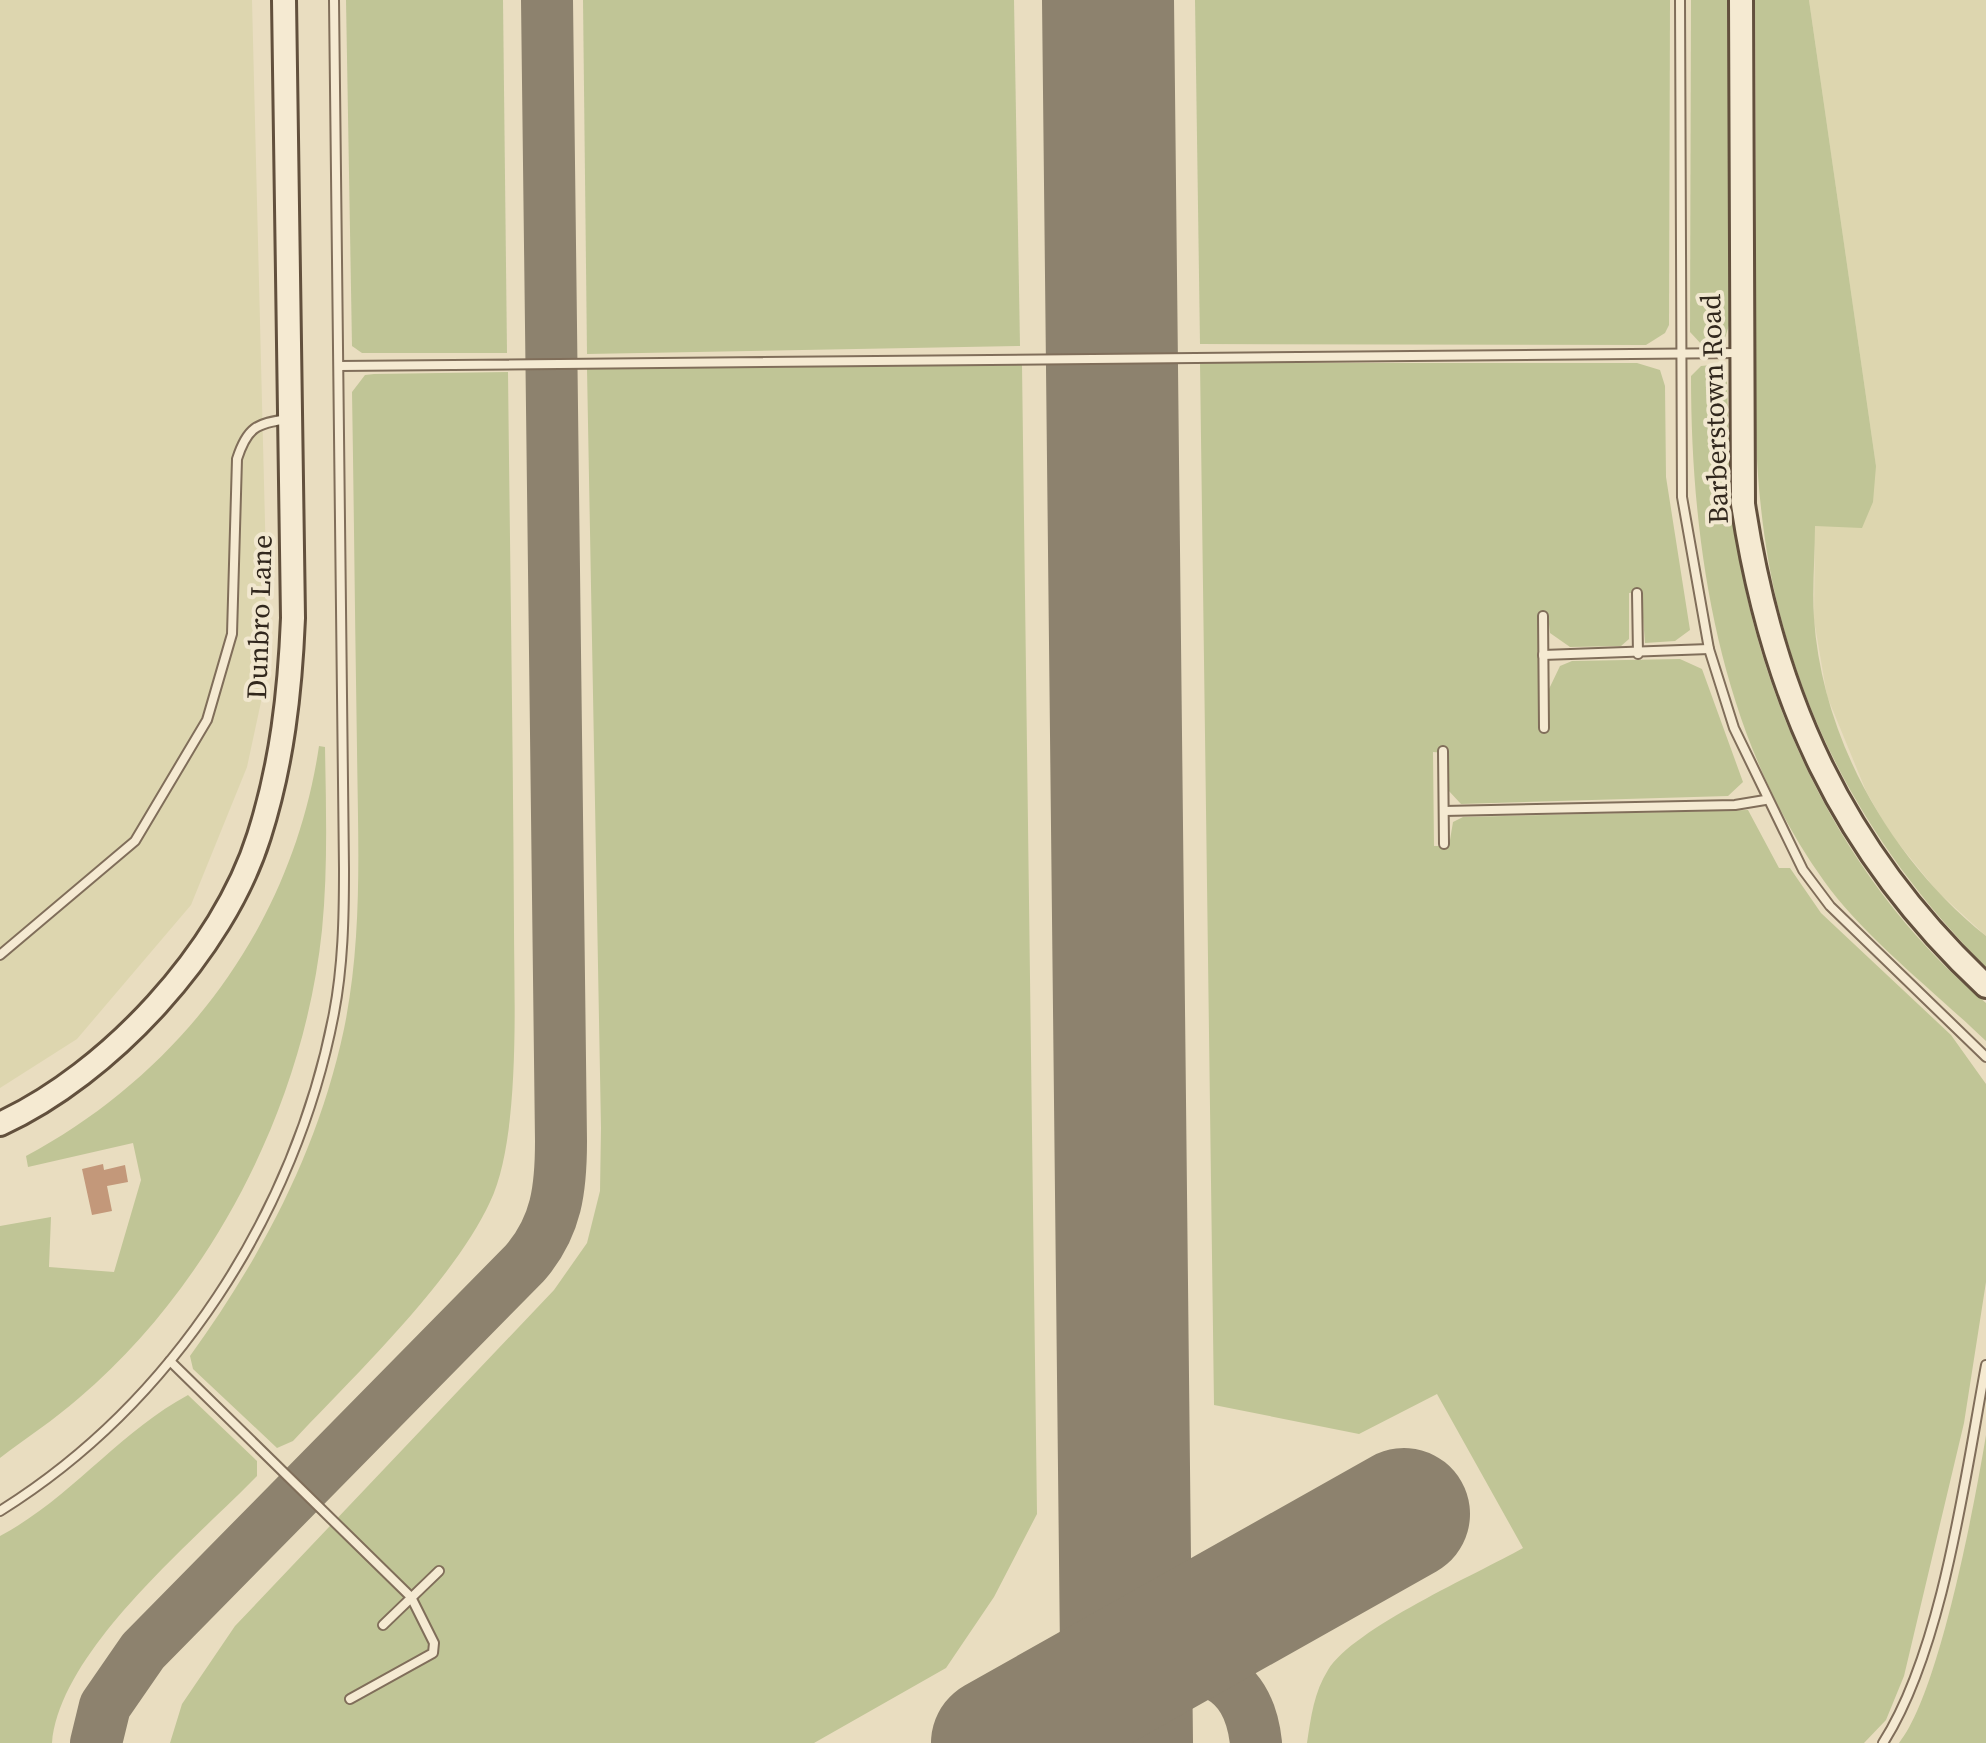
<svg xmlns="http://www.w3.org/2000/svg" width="1986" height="1743" font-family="'Source Serif 4',serif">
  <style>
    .farmland { fill: #ddd6af }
    .green { fill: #c0c596 }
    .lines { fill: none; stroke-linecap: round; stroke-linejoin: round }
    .taxiway { stroke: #8d826e; stroke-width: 52 }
    .runway { stroke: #8d826e; stroke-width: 132 }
    .building { fill: #c3987a }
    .service-casing { stroke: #806e5a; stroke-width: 12 }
    .secondary-casing { stroke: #62503d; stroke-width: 28 }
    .service { stroke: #f5ead2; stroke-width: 8 }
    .secondary { stroke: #f5ead2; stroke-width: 22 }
    .labels { text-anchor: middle; stroke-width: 8; stroke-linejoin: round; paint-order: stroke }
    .street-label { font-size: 28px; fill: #31271d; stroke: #f1e7cf }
  </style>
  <rect width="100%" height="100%" fill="#e9ddc0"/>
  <g class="farmland">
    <polygon points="0,0 252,0 267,603 264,688 247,767 191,905 77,1039 0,1088"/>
    <polygon points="1809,0 1986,0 1986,936 1937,891 1890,833 1866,791 1827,696 1814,620 1815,525 1876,466"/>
  </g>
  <g class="green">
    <polygon points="346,0 503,0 507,353 362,353 352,346"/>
    <polygon points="583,0 1014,0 1020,346 587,354"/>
    <polygon points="1195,0 1670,0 1669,325 1665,333 1646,345 1200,344"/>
    <polygon points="1691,0 1731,0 1731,319 1724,341 1704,347 1690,332"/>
    <path d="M1755,0H1809L1876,466L1873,502L1862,528L1815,526C1815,556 1812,588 1814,618C1822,740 1892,861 1986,936V967C1859,840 1780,688 1761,508C1753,437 1756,366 1756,296C1756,197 1756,99 1755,0Z"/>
    <path d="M1200,363H1637L1660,370L1665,386L1666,477L1690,630L1675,641L1645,643L1641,592L1629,593V639L1621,646L1570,647L1550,633L1548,615H1538L1539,728H1549V689L1560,666L1572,661L1680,659L1702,669L1743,782L1728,796L1461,804L1448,790L1447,753L1433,752L1434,846H1449L1453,822L1463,817L1748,810L1779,868H1790L1821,913L1951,1035L1986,1084V1282L1964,1423L1904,1676L1886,1720L1864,1743H1307C1311,1717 1314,1692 1328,1670C1354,1628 1477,1574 1523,1548L1437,1394L1359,1434L1214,1405Z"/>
    <polygon points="1022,365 1037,1514 994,1597 946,1668 814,1743 170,1743 182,1704 235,1626 554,1290 587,1243 600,1191 601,1128 587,369"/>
    <path d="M1711,365L1724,371L1727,383C1729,439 1729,495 1738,551C1766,720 1851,892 1986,1003V1041C1936,993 1863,936 1824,881C1720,736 1691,550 1691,376L1701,366Z"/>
    <path d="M508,372C510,556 513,740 514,924C514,997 521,1138 490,1202C453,1282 354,1376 293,1441L277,1448L193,1369L190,1356C262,1256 318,1151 344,1029C363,937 358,842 357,749C355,630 354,511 352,392L365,375L374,374Z"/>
    <path d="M319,746L325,747C326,808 328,869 322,930C304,1104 213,1284 79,1398C54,1420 26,1438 0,1458V1226L51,1217L49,1267L114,1272L141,1180L133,1143L28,1167L26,1156C183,1072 293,923 319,746Z"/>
    <path d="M188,1395L257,1461V1476C193,1542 60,1650 52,1743H0V1536C70,1499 119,1432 188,1395Z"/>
    <path d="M1986,1435V1743H1899C1939,1694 1975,1503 1986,1435Z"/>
  </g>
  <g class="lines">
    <g class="taxiway">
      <polyline points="1095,0 1108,78"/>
      <path d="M1140,1663C1202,1663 1248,1671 1256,1743"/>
      <path d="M96,1743L105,1706L143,1651L525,1263C557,1226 561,1188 561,1141L547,0"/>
    </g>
    <g class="runway">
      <polyline points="1108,0 1127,1743"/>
      <polyline points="997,1743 1404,1514"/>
    </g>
  </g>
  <polygon class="building" points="103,1164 104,1170 125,1165 128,1182 107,1186 112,1211 92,1215 82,1169"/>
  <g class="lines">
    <defs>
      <g id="service">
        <polyline points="1680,0 1682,497 1709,649 1734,728 1803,870 1830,906 1986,1057"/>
        <polyline points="339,366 1739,353"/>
        <polyline points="1637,593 1638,654"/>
        <polyline points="1543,616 1544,728"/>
        <polyline points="1543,655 1709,649"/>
        <polyline points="1443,751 1444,844"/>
        <polyline points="1444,811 1735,805 1765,800"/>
        <path d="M0,955L135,841L207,720L232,634L237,459C247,428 256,423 288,419"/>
        <polyline points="170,1361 411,1597 434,1643 433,1653 350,1699"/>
        <path d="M0,1511C173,1403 296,1213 334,1013C343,966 344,917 344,869L334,0"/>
        <polyline points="383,1625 439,1571"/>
        <path d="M1883,1743C1943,1649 1965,1477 1986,1365"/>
      </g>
      <g id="secondary">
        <path d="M1741,0L1743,504C1772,696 1842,852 1986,986"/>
        <path d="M0,1124C109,1074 223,951 259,836C282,764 290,692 293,618L284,0"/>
      </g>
    </defs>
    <use href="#service" class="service-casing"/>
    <use href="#secondary" class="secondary-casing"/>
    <use href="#service" class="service"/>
    <use href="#secondary" class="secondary"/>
  </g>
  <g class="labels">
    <g class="street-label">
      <text transform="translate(1714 409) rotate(-92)" y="10">Barberstown Road</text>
      <text transform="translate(259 617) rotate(-88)" y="10">Dunbro Lane</text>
    </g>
  </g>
</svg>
